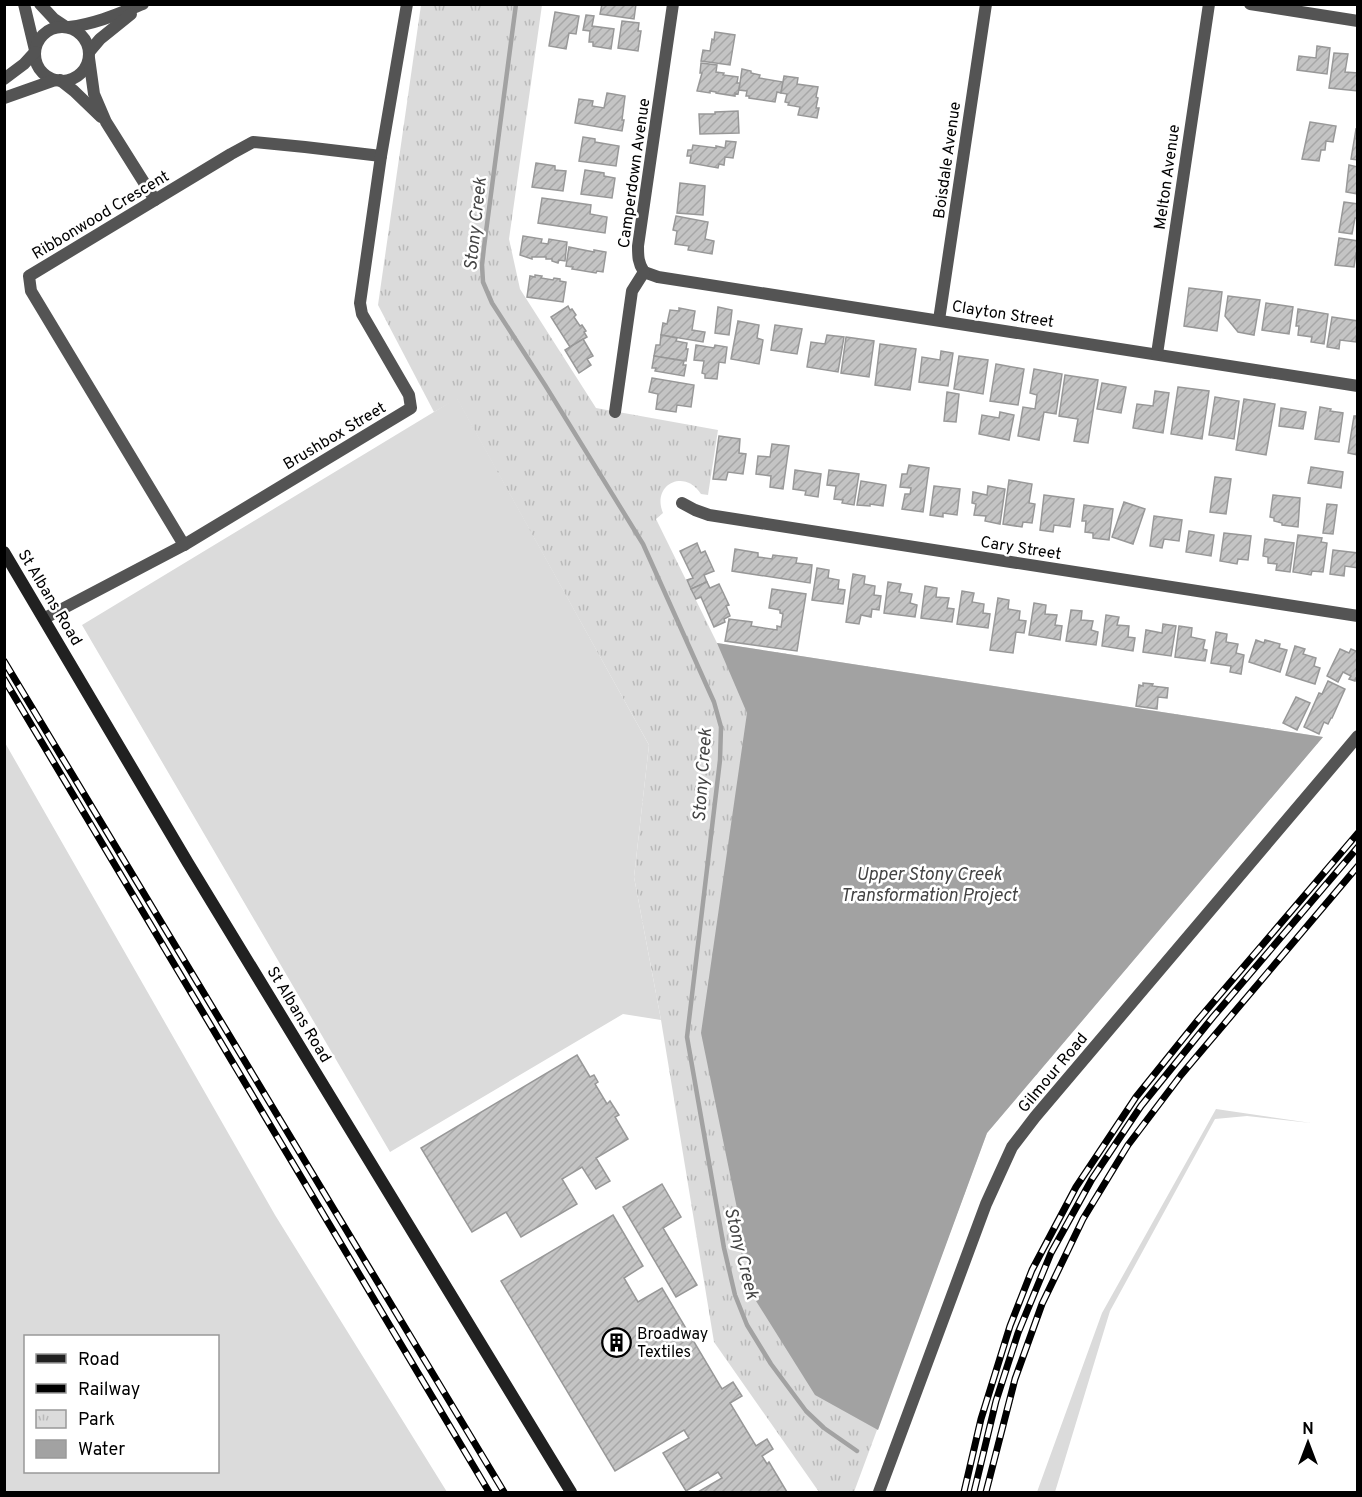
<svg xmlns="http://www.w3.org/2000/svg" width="1362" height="1497" font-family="Overpass,sans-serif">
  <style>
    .grass { fill: #dbdbdb; fill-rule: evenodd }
    .park { fill: url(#park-tufts) }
    .water { fill: #a2a2a2 }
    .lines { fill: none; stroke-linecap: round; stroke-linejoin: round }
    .stream { stroke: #a2a2a2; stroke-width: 4.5 }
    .building { fill: url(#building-hatch); stroke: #989898; stroke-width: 1.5 }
    .minor { stroke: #545454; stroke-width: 12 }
    .secondary { stroke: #212121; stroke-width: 12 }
    .rail-casing { stroke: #000; stroke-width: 7 }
    .rail { stroke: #fff; stroke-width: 4.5; stroke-dasharray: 14; stroke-linecap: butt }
    .labels { text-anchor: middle; stroke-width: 5; stroke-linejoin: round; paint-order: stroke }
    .street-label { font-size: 16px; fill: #000; stroke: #fff }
    .poi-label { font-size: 16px; fill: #000; stroke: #fff; text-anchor: start }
    .water-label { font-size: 18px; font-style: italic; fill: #434343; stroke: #fff }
  </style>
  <defs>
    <pattern id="park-tufts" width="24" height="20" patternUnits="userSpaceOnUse" patternTransform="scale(1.5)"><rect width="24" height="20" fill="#dbdbdb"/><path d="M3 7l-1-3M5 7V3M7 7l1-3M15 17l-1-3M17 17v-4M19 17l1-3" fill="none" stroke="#bababa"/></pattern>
    <pattern id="building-hatch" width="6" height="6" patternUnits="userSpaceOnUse" patternTransform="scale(1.5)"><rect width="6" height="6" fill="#c4c4c4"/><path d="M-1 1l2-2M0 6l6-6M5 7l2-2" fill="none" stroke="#a7a7a7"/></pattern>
  </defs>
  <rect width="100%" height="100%" fill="#fff"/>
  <g class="grass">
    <polygon points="457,398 649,745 634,877 661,1020 623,1014 390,1152 82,625"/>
    <path d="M4,741L275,1215L447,1492H5ZM26,1336H218V1472H26Z"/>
    <polygon points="1216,1109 1311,1123 1247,1116 1215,1119 1110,1311 1055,1492 1037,1492 1102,1313"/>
  </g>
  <path class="park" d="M421,5H542L509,239L520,289L596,408L718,430L708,495L701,494C685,468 651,484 663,513L656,519L717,643L1323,737L987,1133L854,1492H819L714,1342L661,1020L634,877L649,745L457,399L434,412L378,305Z"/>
  <polygon class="water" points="717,643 1323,737 987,1133 878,1430 815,1395 756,1301 701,1033 747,713"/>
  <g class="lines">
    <polyline class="stream" points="516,4 484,247 482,265 483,282 492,303 545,385 643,544 714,702 721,727 720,760 687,1037 724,1248 735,1295 747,1325 771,1364 806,1411 824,1428 857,1451"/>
  </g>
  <g class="building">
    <polygon points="602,4 636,4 634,19 600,14"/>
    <polygon points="555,12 579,16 576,34 569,33 566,49 549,46"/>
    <polygon points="586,15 594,16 592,26 614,29 611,49 593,46 593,42 589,42 590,31 583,30"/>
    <polygon points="622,21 639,23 638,31 641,31 638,51 618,48"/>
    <polygon points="715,32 735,35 730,65 701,61 703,50 710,51 712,39 714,40"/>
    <polygon points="1317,46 1330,48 1327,74 1297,70 1299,56 1316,58"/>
    <polygon points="1334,53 1348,54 1345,72 1358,73 1358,91 1329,88"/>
    <polygon points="701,63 717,65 716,72 724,73 723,75 738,77 737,83 740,83 738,94 735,93 735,96 716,93 716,92 710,91 710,93 697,91 702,73 700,73"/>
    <polygon points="742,69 751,71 751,73 760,75 759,78 783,82 781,93 777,92 775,102 749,98 749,96 746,96 747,91 739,90"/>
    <polygon points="784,76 798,78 797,84 818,87 816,97 818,98 816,108 819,108 817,118 798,115 800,107 788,105 789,103 785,102 787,94 781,93"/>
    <polygon points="607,93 625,96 622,120 624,120 622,131 575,123 579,99 593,101 592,106 604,108"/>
    <polygon points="738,111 739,133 700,134 699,114 715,114 715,112"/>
    <polygon points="1310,122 1336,126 1333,142 1326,141 1325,150 1321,150 1319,161 1302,159"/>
    <polygon points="1356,129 1358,130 1358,160 1351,159"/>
    <polygon points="583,137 595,139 595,142 619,146 616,166 579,161"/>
    <polygon points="726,141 736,142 733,158 725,157 724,165 719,164 718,168 690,163 691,156 687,156 688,150 692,150 693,145 716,148 716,146 725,148"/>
    <polygon points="536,163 555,166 555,170 566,171 563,191 532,187"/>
    <polygon points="1349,165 1358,167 1358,194 1346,192"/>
    <polygon points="585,170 604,173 604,176 615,178 612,198 581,194"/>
    <polygon points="680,183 705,186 703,215 677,213"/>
    <polygon points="542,198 591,205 590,214 607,217 605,233 538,223"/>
    <polygon points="1344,202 1358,204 1358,218 1355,218 1352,234 1339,232"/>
    <polygon points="676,216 708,222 705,239 714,241 712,254 688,250 689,246 675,244 677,231 673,230"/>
    <polygon points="523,236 542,239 541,243 548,244 549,239 567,242 565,261 559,260 558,263 552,261 552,259 546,259 546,257 532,257 532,259 520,255"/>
    <polygon points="1339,238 1358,241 1358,253 1356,253 1354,267 1335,265"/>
    <polygon points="569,247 594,252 594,250 606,252 603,272 597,271 596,273 572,269 573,267 566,266"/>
    <polygon points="535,275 542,276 541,278 553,280 554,278 560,279 560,281 566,282 563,302 527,297 530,276 535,277"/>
    <polygon points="1189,288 1222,292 1217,331 1184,326"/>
    <polygon points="1228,296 1260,300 1254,335 1238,332 1225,316"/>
    <polygon points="1266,303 1293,307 1289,334 1262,330"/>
    <polygon points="568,306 570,310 572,309 576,315 574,317 580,326 582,325 586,331 584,332 587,337 570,347 551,317"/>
    <polygon points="718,307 732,310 729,335 715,333"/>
    <polygon points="679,308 695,311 692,330 705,332 703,342 661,335 663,323 667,324 670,310 679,311"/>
    <polygon points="1298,309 1328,314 1324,344 1311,342 1312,337 1298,335 1299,326 1296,326"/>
    <polygon points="1332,317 1358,321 1356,342 1340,340 1339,349 1327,347"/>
    <polygon points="738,321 759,325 757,338 763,340 759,364 731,359"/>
    <polygon points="775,325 802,329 797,354 771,350"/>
    <polygon points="661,335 677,338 676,341 687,343 686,349 688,349 686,361 654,356 656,345 660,345"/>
    <polygon points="827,335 844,337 838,372 807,367 811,342 825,344"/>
    <polygon points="846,337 874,341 869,377 841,373"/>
    <polygon points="583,339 593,356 587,359 591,365 579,373 565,350"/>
    <polygon points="880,344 916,349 910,390 875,385"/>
    <polygon points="696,345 714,348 715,345 727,347 725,363 719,362 717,379 705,378 705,374 702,373 704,361 694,360"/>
    <polygon points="941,351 953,353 948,386 919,382 922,357 940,360"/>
    <polygon points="654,356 684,361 683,365 686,365 684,376 655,371 656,368 652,368"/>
    <polygon points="959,356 988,360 983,394 954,389"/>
    <polygon points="996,364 1024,369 1018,405 990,401"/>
    <polygon points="1034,369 1062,374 1056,414 1044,412 1039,440 1018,436 1023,407 1035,409 1037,395 1030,393"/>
    <polygon points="1065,375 1098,380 1088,443 1074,441 1078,419 1059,416"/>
    <polygon points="652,378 694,385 691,407 677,405 676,412 656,409 658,394 649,392"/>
    <polygon points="1102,383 1126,387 1121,413 1097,409"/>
    <polygon points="1178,387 1209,391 1202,439 1171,434"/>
    <polygon points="1155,391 1169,393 1163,433 1133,428 1137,404 1153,406"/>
    <polygon points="947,392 959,394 956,422 944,421"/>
    <polygon points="1215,397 1239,401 1234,439 1209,435"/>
    <polygon points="1244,399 1275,404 1266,455 1236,450"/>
    <polygon points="1320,407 1331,409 1330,411 1343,413 1339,442 1315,439"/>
    <polygon points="1281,408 1306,412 1303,429 1279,426"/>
    <polygon points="1000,412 1014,415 1009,440 979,434 982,415 999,418"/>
    <polygon points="1354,416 1358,416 1358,455 1348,453"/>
    <polygon points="719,436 740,439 739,453 746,454 743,474 728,472 726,480 713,479"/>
    <polygon points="772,444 789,446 783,489 770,487 771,476 756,474 758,456 770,457"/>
    <polygon points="909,465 929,468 923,512 902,509 905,494 910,494 911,488 900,487 902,474 907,474"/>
    <polygon points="1311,467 1343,472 1341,488 1308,483"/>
    <polygon points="795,470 821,474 818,497 805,495 806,491 793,489"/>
    <polygon points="829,470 859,474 854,505 842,503 843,500 834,499 836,486 827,485"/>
    <polygon points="1215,477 1231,479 1226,514 1210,512"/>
    <polygon points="1009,480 1032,484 1029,503 1035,504 1032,523 1023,522 1022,527 1003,524"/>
    <polygon points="861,481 886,485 883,506 870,504 870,506 857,505"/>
    <polygon points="934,486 960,489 957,515 943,513 943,517 930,515"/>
    <polygon points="988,486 1005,489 1000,524 985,521 986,516 974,515 976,504 972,503 973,492 987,495"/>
    <polygon points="1044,495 1074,499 1070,527 1054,525 1053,532 1040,530"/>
    <polygon points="1273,495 1300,498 1298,527 1282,525 1282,523 1274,521 1274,518 1270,517"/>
    <polygon points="1124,502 1145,509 1133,544 1112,537"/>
    <polygon points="1327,504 1337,505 1333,534 1323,533"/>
    <polygon points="1084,505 1113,509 1109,540 1093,538 1093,533 1085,532 1086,521 1082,521"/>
    <polygon points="1154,516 1182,520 1179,541 1164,539 1162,548 1150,546"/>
    <polygon points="1189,531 1214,535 1211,556 1186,552"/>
    <polygon points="1224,533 1251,536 1248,560 1238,559 1237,564 1220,561"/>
    <polygon points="1298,535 1322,538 1321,542 1327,543 1323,572 1312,571 1311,575 1293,572"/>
    <polygon points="1265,539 1294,543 1290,572 1276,570 1277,564 1268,563 1268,557 1263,556"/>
    <polygon points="697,543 701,553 705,551 714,571 704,575 707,582 691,589 687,580 693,578 680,551"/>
    <polygon points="735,549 758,553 758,557 772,559 773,555 797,558 796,563 812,565 810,583 732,571"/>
    <polygon points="1333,550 1358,553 1358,568 1345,566 1344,576 1330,574"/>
    <polygon points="817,568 829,570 828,578 839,580 838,589 845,590 843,604 812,600"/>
    <polygon points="853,574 865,576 864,584 875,586 874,595 881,596 879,610 872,609 871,617 861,615 859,624 846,622"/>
    <polygon points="707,582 710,588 719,584 729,605 726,606 730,616 724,619 725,622 714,627 701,597 696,599 691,589"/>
    <polygon points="888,582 901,584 899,592 912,594 910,603 917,605 915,617 884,613"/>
    <polygon points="925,586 937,588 936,597 949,598 947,608 954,609 952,622 921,618"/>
    <polygon points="772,589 806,594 797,651 725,641 729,619 752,622 751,626 777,630 777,626 781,627 783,614 780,613 780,610 769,608"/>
    <polygon points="962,591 974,593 972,602 984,604 983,613 990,614 988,628 957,624"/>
    <polygon points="998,598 1009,600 1008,609 1020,611 1019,620 1026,621 1024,633 1016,632 1013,653 990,650"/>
    <polygon points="1034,603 1046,605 1045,614 1057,615 1055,625 1062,626 1060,640 1029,635"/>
    <polygon points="1071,610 1082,611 1081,620 1093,621 1091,630 1098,632 1096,645 1066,641"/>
    <polygon points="1106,615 1119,617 1117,625 1129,626 1128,637 1135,638 1133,651 1102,646"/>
    <polygon points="1163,624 1176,626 1171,656 1143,652 1146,630 1162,633"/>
    <polygon points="1179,626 1192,628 1191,637 1205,640 1203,649 1207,650 1205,661 1175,657"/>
    <polygon points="1216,632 1227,634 1226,642 1238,644 1236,653 1244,655 1241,674 1230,672 1231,666 1211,663"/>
    <polygon points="1256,640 1264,643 1265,640 1280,644 1279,648 1287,650 1280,672 1249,662"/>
    <polygon points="1295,646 1305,649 1303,654 1316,658 1314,666 1320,668 1315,684 1286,675"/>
    <polygon points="1340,649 1349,653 1351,649 1358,652 1358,679 1356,678 1355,681 1349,679 1351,676 1343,672 1338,682 1327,676"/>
    <polygon points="1328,681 1345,689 1332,718 1331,718 1328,724 1324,722 1319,734 1304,727 1319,693 1322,694"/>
    <polygon points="1143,683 1153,684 1152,686 1168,688 1167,698 1158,697 1157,709 1136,706 1139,685 1143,686"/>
    <polygon points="1296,697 1310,703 1297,730 1283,723"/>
    <polygon points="577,1055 590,1077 594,1075 598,1082 595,1084 607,1104 610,1101 619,1115 615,1117 628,1139 596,1158 610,1181 596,1189 582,1167 562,1179 577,1204 521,1237 506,1212 472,1232 421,1148"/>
    <polygon points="662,1184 681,1217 663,1228 697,1285 676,1297 623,1207"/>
    <polygon points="613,1215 643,1266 624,1278 638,1302 662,1288 722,1389 733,1382 742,1396 730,1403 756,1446 767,1439 773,1449 762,1456 767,1464 769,1462 787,1492 698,1492 722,1478 718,1472 686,1491 663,1453 689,1438 684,1430 615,1471 501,1281"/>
  </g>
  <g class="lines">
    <g class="minor">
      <polyline points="24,4 35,50"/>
      <polyline points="40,4 54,19 66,27"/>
      <polyline points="1250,4 1358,21"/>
      <path d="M69,27C95,24 118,14 143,4"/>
      <circle cx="62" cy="54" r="27"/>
      <polyline points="89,52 100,39 131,14"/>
      <polyline points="89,58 94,94 106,122 155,200"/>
      <polyline points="4,79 24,64 35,52"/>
      <polyline points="60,80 74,91 101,117"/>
      <polyline points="4,98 55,80"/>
      <polyline points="644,272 658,277 1358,386"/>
      <polyline points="939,320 986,4"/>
      <polyline points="1157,354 1209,4"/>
      <path d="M615,412L632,291L644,272C638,263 638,256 638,246L673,4"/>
      <polyline points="682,503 695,510 709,515 1358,616"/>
      <polyline points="184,545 31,291 29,276 231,154 253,142 305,147 381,156"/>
      <polyline points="45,618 184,545 411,408 409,395 362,314 360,303 381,156 407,4"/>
      <polyline points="879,1492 986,1204 1012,1147 1035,1117 1358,736"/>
    </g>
    <polyline class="secondary" points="4,552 188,863 571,1492"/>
    <defs>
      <g id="rail">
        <polyline points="4,661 504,1492"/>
        <polyline points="4,679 489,1492"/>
        <polyline points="964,1492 981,1419 1010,1326 1032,1270 1076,1187 1136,1097 1198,1020 1358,833"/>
        <polyline points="974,1492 996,1401 1018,1333 1051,1253 1092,1179 1141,1106 1213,1017 1358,847"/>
        <polyline points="986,1492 1015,1379 1042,1304 1083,1219 1128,1145 1181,1075 1358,866"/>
      </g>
    </defs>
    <use href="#rail" class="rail-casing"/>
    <use href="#rail" class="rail"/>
  </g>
  <defs>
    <symbol id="building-ring" viewBox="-11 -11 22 22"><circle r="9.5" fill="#fff" stroke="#000" stroke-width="1.5"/><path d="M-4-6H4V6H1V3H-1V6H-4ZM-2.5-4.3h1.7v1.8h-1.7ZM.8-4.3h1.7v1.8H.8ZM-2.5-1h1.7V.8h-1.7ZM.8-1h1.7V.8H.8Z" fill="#000"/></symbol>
  </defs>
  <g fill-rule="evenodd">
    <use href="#building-ring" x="600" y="1326" width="33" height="33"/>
  </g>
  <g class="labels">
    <g class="street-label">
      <text transform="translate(946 160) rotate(-82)" y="6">Boisdale Avenue</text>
      <text transform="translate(633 173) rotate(-82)" y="6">Camperdown Avenue</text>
      <text transform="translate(1166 177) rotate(-82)" y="6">Melton Avenue</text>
      <text transform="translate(100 214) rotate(-31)" y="6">Ribbonwood Crescent</text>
      <text transform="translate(1003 313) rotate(9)" y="6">Clayton Street</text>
      <text transform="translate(334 435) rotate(-31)" y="6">Brushbox Street</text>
      <text transform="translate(1021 547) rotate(9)" y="6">Cary Street</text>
      <text transform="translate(51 597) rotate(59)" y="6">St Albans Road</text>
      <text transform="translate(300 1014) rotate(59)" y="6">St Albans Road</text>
      <text transform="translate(1052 1072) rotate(-50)" y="6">Gilmour Road</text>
    </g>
    <g class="poi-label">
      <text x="637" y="1339">Broadway<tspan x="637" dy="18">Textiles</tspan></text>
    </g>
    <g class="water-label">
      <text transform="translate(475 224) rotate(-84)" y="6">Stony Creek</text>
      <text transform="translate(702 775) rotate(-86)" y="6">Stony Creek</text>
      <text x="929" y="880">Upper Stony Creek<tspan x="929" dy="21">Transformation Project</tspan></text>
      <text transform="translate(742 1253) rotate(76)" y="6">Stony Creek</text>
    </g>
  </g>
  <rect width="1362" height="1497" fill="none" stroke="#000000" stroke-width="12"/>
  <rect x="24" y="1335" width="195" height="138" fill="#ffffff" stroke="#999999" stroke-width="1.5"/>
  <rect x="36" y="1354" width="30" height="9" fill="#212121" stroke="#999999" stroke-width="1.5"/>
  <text x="78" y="1365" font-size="18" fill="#000000">Road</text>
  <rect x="36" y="1384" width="30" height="9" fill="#000000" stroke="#999999" stroke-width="1.5"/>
  <text x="78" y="1395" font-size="18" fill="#000000">Railway</text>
  <rect x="36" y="1410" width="30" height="18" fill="url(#park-tufts)" stroke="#999999" stroke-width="1.5"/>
  <text x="78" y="1425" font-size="18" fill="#000000">Park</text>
  <rect x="36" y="1440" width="30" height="18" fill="#a2a2a2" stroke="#999999" stroke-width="1.5"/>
  <text x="78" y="1455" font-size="18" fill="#000000">Water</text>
  <g transform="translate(1308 1443)" stroke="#ffffff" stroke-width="4.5" paint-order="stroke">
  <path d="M0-4.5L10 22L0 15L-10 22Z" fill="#000000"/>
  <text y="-9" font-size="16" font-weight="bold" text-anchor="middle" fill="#000000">N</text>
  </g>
</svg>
